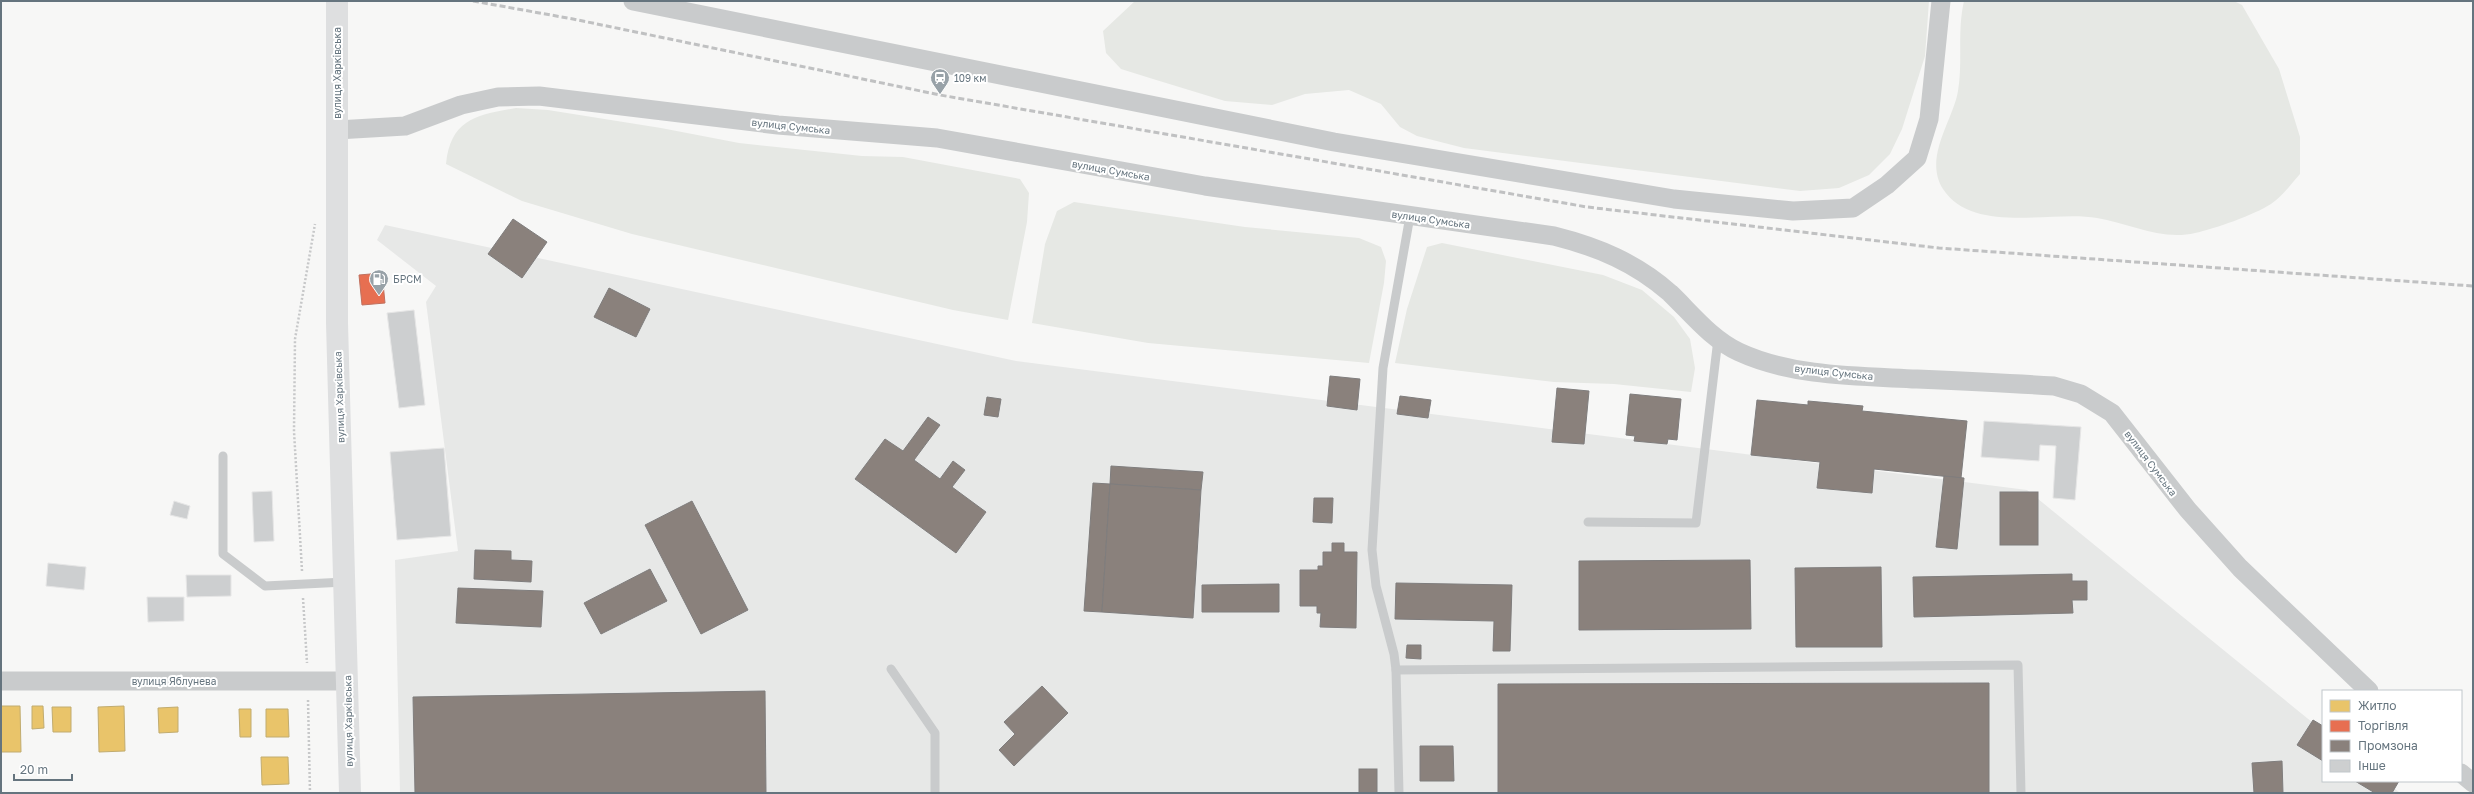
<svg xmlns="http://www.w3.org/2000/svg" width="2474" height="794" font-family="'Golos Text',sans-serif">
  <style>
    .built { fill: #e7e8e7 }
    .green { fill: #e6e8e4 }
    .homes { fill: #e9c46a; stroke: #c1ac70 }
    .shops { fill: #e76f51; stroke: #c0705e }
    .industry { fill: #8a817c; stroke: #7f7d7d }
    .building { fill: #cdcfd0; stroke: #e6e6e6 }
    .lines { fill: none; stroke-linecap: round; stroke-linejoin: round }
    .path { stroke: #c7c8c9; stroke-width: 2.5; stroke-dasharray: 2 2; stroke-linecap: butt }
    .lane { stroke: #c9cbcc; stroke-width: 9 }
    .street { stroke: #c9cbcc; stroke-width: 19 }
    .primary { stroke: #dedfe0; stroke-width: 22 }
    .rail { stroke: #c0c1c2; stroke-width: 3; stroke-dasharray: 6 3; stroke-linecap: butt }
    .labels { text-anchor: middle; stroke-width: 4; stroke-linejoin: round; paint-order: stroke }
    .street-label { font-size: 10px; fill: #65747e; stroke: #fff }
    .poi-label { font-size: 10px; fill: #65747e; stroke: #fff; text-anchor: start }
  </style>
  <rect width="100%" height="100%" fill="#f7f7f6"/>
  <polygon class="built" points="385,225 1016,361 2027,490 2323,731 2323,781 2385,781 2400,793 400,793 395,560 458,551 426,302 436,286 377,240"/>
  <g class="green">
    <polygon points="1135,1 1929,1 1925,56 1902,129 1890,154 1869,175 1839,188 1800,191 1464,148 1417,136 1400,127 1381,104 1349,90 1305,94 1272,105 1225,101 1153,79 1121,69 1106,53 1103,31"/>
    <path d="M1964,1H2234L2242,5L2279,69L2300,137V174C2291,184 2282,197 2271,204C2254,215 2214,229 2195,233C2161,241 2129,223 2097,218C2052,210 1973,235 1943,189C1923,157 1953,121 1958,91C1963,61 1957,31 1964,1Z"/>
    <path d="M516,108L548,110L661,128L739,143L862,156L903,157L1020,179L1029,193L1027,222L1008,320L953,310L632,234L522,201L446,164C451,119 476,115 516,108Z"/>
    <polygon points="1074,202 1245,227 1359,238 1381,247 1386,261 1384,283 1369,363 1148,343 1032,323 1045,244 1057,211"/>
    <polygon points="1442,243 1603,275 1642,290 1674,317 1690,339 1695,368 1691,392 1614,384 1554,382 1395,363 1407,309 1427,247"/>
  </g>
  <g class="homes">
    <polygon points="1,706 20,706 21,752 1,752"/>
    <polygon points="32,706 43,706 44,728 32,729"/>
    <polygon points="124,706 125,751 99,752 98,707"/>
    <polygon points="52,707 71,707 71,732 53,732"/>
    <polygon points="178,707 178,732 159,733 158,708"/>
    <polygon points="239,709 251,709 251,737 240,737"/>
    <polygon points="266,709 288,709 289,737 266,737"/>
    <polygon points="261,757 288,757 289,784 262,785"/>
  </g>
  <polygon class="shops" points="382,273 385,303 362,305 359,275"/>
  <g class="industry">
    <polygon points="513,219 547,242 522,278 488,254"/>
    <polygon points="609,288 650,309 636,337 594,317"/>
    <polygon points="1330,376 1360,379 1357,410 1327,406"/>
    <polygon points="1557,388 1589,391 1584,444 1552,442"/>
    <polygon points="1630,394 1681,399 1677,440 1668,439 1667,444 1634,441 1635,436 1626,435"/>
    <polygon points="1400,396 1431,400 1428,418 1397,414"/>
    <polygon points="987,397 1001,399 998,417 984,415"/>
    <polygon points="1757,400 1808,405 1808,401 1863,406 1862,411 1967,421 1961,478 1874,469 1872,493 1817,488 1820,462 1751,455"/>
    <polygon points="928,417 940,425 914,460 940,479 953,461 965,470 952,487 986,512 956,553 855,479 885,439 903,451"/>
    <polygon points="1111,466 1203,472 1201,490 1110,484"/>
    <polygon points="1944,476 1964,478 1957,549 1936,547"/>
    <polygon points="1093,483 1110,484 1102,612 1084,611"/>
    <polygon points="1110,484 1201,490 1193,618 1102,612"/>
    <rect x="2000" y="492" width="38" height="53"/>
    <polygon points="1314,498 1333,498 1332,523 1313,522"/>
    <polygon points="692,501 748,610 701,634 645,525"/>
    <polygon points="1332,543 1344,543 1344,552 1357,552 1356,628 1320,627 1321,613 1317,613 1317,606 1300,606 1300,570 1318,570 1318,566 1323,566 1323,552 1332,552"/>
    <polygon points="475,550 511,551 511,560 532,561 531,582 474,579"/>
    <polygon points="1750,560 1751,629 1579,630 1579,561"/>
    <polygon points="1881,567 1882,647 1796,647 1795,568"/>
    <polygon points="650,569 667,601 601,634 584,603"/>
    <polygon points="2072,574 2072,581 2087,581 2087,600 2072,600 2073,613 1914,617 1913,577"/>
    <polygon points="1396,583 1512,585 1510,651 1493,651 1494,621 1395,619"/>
    <polygon points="1279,584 1279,612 1202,612 1202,585"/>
    <polygon points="458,588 543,591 541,627 456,623"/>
    <polygon points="1407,645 1421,645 1421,659 1406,658"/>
    <polygon points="1989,683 1989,793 1498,793 1498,684"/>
    <polygon points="1042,686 1068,713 1014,766 999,750 1015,734 1004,722"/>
    <polygon points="765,691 766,793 415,793 413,697"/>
    <polygon points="2313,720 2323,726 2323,761 2297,745"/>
    <polygon points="1420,746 1453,746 1454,781 1420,781"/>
    <polygon points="2282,761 2283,793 2254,793 2252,763"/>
    <rect x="1359" y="769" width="18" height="24"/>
    <polygon points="2355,781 2399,781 2392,793 2375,793"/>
  </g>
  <g class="building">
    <polygon points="414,310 425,405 399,408 387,313"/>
    <polygon points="1984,421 2081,427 2075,500 2053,498 2056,446 2040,445 2039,461 1981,457"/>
    <polygon points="444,448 451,536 397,540 390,452"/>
    <polygon points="272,491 274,541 254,542 252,492"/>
    <polygon points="174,501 190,506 187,519 170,515"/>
    <polygon points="48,563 86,567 84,590 46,586"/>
    <polygon points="186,575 231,575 231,596 187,597"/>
    <polygon points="147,597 184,597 184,621 148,622"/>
  </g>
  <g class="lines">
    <g class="path">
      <polyline points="302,571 294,431 295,339 315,224"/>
      <polyline points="303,598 307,663"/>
      <polyline points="308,700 310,793"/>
    </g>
    <g class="lane">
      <polyline points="223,456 223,554 265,586 345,582"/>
      <polyline points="1588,522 1696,523 1718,339"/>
      <polyline points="891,669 935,733 935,793"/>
      <polyline points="1396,670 2018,665 2021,793"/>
      <polyline points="1399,793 1396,670 1394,654 1376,586 1372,550 1383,368 1410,216"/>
    </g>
    <g class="street">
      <polyline points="633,1 1334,142 1674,199 1793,211 1853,208 1887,185 1917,158 1929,119 1941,1"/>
      <path d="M337,130L405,126L461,105L498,97L539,96L778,125L937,138L1205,186L1554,236C1598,247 1636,263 1670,293C1691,313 1711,339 1739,352C1793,377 1859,376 1917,379C1963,381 2008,383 2054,386L2081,394L2112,413L2188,510L2240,568L2369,691"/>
      <polyline points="1,681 347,681"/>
      <polyline points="2461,773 2473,783"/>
    </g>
    <polyline class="primary" points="337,1 337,323 350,793"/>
    <polyline class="rail" points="473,1 573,19 940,95 1587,207 1939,248 2473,286"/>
  </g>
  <defs>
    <symbol id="station-pin" viewBox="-11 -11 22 30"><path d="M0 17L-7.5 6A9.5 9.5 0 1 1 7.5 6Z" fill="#98a2a8" stroke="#fff"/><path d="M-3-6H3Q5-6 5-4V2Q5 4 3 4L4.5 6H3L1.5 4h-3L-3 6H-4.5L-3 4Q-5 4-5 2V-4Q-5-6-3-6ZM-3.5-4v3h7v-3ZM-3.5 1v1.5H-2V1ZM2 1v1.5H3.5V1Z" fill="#fff"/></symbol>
    <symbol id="fuel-pin" viewBox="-11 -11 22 30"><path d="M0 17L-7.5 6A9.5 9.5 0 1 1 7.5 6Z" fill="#98a2a8" stroke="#fff"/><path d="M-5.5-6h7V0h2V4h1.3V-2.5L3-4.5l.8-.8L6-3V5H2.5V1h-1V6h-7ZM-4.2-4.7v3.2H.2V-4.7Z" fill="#fff"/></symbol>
  </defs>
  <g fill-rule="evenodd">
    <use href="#station-pin" x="929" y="67" width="22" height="30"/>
    <use href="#fuel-pin" x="368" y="268" width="22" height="30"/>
  </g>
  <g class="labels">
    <g class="street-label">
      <text transform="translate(337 73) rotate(-90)" y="4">вулиця Харківська</text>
      <text transform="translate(791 126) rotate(6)" y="4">вулиця Сумська</text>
      <text transform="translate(1111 170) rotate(10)" y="4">вулиця Сумська</text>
      <text transform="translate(1431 219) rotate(8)" y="4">вулиця Сумська</text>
      <text transform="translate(1834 372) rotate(6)" y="4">вулиця Сумська</text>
      <text transform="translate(339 397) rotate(-92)" y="4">вулиця Харківська</text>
      <text transform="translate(2151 463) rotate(53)" y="4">вулиця Сумська</text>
      <text x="174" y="685">вулиця Яблунева</text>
      <text transform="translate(348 721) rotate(-91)" y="4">вулиця Харківська</text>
    </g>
    <g class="poi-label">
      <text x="954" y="82">109 км</text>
      <text x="393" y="283">БРСМ</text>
    </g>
  </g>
  <rect width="2474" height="794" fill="none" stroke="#65747e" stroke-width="4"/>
  <rect x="2322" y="690" width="140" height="92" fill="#ffffff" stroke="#c1c7cb"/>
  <rect x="2330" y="700" width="20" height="12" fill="#e9c46a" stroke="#c1c7cb"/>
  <text x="2358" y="710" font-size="12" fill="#65747e">Житло</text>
  <rect x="2330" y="720" width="20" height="12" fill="#e76f51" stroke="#c1c7cb"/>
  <text x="2358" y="730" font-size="12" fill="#65747e">Торгівля</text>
  <rect x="2330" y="740" width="20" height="12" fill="#8a817c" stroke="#c1c7cb"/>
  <text x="2358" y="750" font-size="12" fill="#65747e">Промзона</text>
  <rect x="2330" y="760" width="20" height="12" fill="#cdcfd0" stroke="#c1c7cb"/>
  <text x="2358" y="770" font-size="12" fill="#65747e">Інше</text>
  <path d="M14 774v6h58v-6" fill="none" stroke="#65747e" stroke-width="2"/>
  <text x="20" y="774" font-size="12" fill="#65747e" stroke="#ffffff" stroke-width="3" paint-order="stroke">20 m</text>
</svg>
